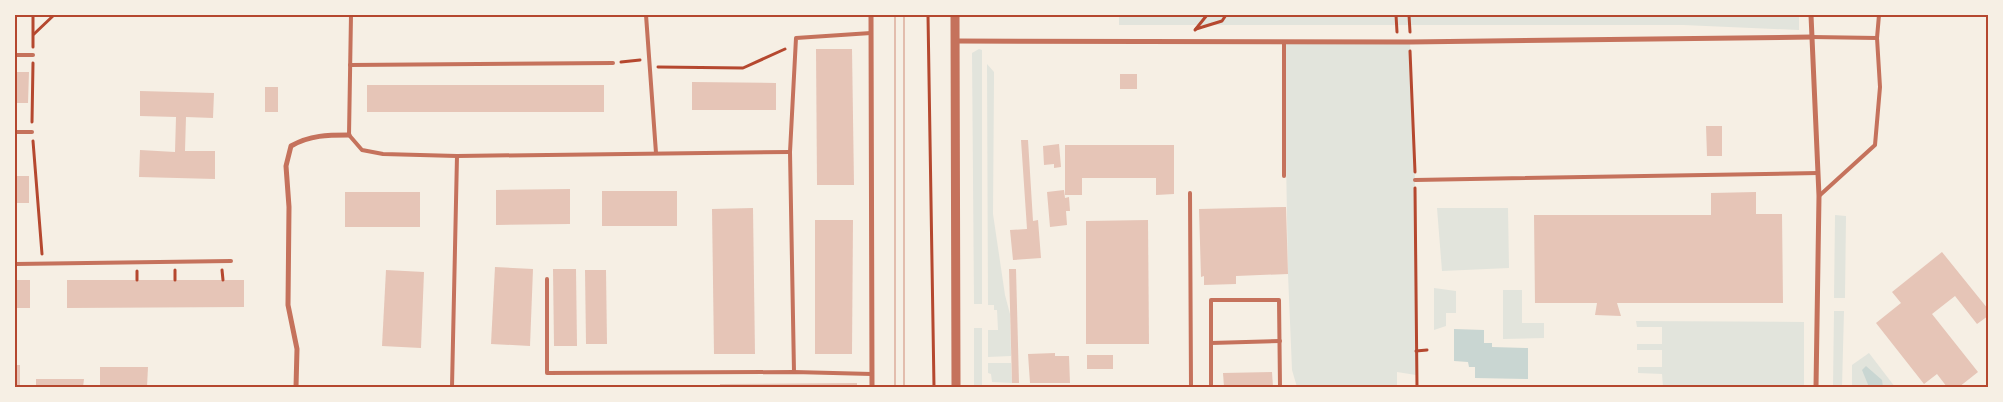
<svg xmlns="http://www.w3.org/2000/svg" width="2003" height="402" font-family="Lora,serif">
  <style>
    .green { fill: #e2e4dc }
    .water { fill: #c9d6d2 }
    .building { fill: #e6c5b7 }
    .lines { fill: none; stroke-linecap: round; stroke-linejoin: round }
    .path { stroke: #b5482f; stroke-width: 3 }
    .service { stroke: #c5725c; stroke-width: 4 }
    .minor { stroke: #c5725c; stroke-width: 5 }
    .tertiary { stroke: #c5725c; stroke-width: 9 }
    .tram { stroke: #cf8b77; stroke-width: 1 }
    .neatline { fill: none; stroke: #b5482f; stroke-width: 2 }
  </style>
  <rect width="100%" height="100%" fill="#f6efe4"/>
  <g class="green">
    <polygon points="1119,15 1799,15 1799,30 1683,25 1119,25"/>
    <polygon points="1410,42 1415,180 1416,375 1397,372 1397,387 1297,387 1292,370 1288,274 1284,43"/>
    <polygon points="979,49 982,50 982,304 974,304 972,53"/>
    <polygon points="987,64 994,72 994,80 993,214 1005,295 1010,314 1011,356 988,357 988,330 998,330 997,310 994,310 994,305 988,305"/>
    <polygon points="1437,208 1508,208 1509,268 1442,271"/>
    <polygon points="1835,215 1846,216 1845,298 1834,298"/>
    <polygon points="1434,288 1456,291 1456,313 1446,313 1446,326 1434,330"/>
    <polygon points="1503,290 1522,290 1522,323 1544,323 1544,338 1503,339"/>
    <polygon points="1834,311 1844,311 1842,387 1833,387"/>
    <polygon points="1636,321 1804,322 1804,387 1663,387 1662,374 1638,373 1638,367 1662,367 1662,350 1637,350 1637,344 1662,344 1662,327 1637,327"/>
    <rect x="974" y="328" width="8" height="59"/>
    <polygon points="1869,353 1895,387 1852,387 1852,365"/>
    <polygon points="988,363 1011,363 1012,383 992,382 991,374 988,373"/>
  </g>
  <g class="water">
    <polygon points="1454,329 1484,330 1484,343 1492,343 1492,347 1528,348 1528,379 1475,378 1475,367 1469,367 1468,362 1454,361"/>
    <polygon points="1866,366 1882,380 1883,387 1869,387 1862,370"/>
  </g>
  <g class="building">
    <polygon points="816,49 852,49 854,185 817,185"/>
    <polygon points="15,72 29,72 28,103 15,103"/>
    <rect x="1120" y="74" width="17" height="15"/>
    <polygon points="692,82 776,83 776,110 692,110"/>
    <rect x="367" y="85" width="237" height="27"/>
    <rect x="265" y="87" width="13" height="25"/>
    <polygon points="140,91 214,93 213,118 186,117 185,151 215,151 215,179 139,177 140,150 175,152 176,117 140,116"/>
    <polygon points="1706,126 1722,126 1722,156 1707,156"/>
    <polygon points="1021,140 1028,140 1033,221 1038,220 1041,258 1013,260 1010,230 1027,229"/>
    <polygon points="1059,144 1061,167 1054,168 1054,164 1044,165 1043,146"/>
    <polygon points="1065,145 1174,145 1174,194 1156,195 1156,178 1082,178 1082,195 1065,195"/>
    <rect x="15" y="176" width="14" height="27"/>
    <polygon points="570,189 570,224 496,225 496,190"/>
    <polygon points="1064,190 1065,198 1069,197 1070,211 1066,211 1067,225 1050,227 1047,192"/>
    <rect x="602" y="191" width="75" height="35"/>
    <rect x="345" y="192" width="75" height="35"/>
    <polygon points="1756,192 1756,214 1782,214 1783,303 1617,303 1621,316 1595,315 1597,303 1535,303 1534,215 1711,215 1711,193"/>
    <polygon points="1286,207 1288,274 1236,276 1236,284 1204,285 1204,276 1201,277 1199,209"/>
    <polygon points="753,208 755,354 714,354 712,209"/>
    <polygon points="815,220 853,220 852,354 815,354"/>
    <polygon points="1148,220 1149,344 1086,344 1086,221"/>
    <polygon points="1942,252 1988,309 1988,316 1977,324 1955,296 1932,314 1978,372 1959,387 1947,387 1937,374 1924,384 1876,323 1901,303 1892,292"/>
    <polygon points="495,267 533,269 530,346 491,344"/>
    <polygon points="553,269 576,269 577,346 554,346"/>
    <polygon points="1009,269 1016,269 1019,383 1012,383"/>
    <polygon points="386,270 424,272 421,348 382,346"/>
    <polygon points="585,270 606,270 607,344 586,344"/>
    <rect x="15" y="280" width="15" height="28"/>
    <polygon points="67,280 244,280 244,307 67,308"/>
    <polygon points="1055,353 1055,356 1069,356 1070,383 1030,383 1028,354"/>
    <rect x="1087" y="355" width="26" height="14"/>
    <rect x="15" y="365" width="5" height="22"/>
    <polygon points="100,367 148,367 147,387 100,387"/>
    <polygon points="1272,372 1273,387 1224,387 1223,373"/>
    <polygon points="36,379 84,379 83,387 36,387"/>
    <polygon points="857,383 857,387 720,387 720,384"/>
    <rect x="164" y="385" width="43" height="2"/>
  </g>
  <g class="lines">
    <g class="path">
      <polyline points="928,15 934,387"/>
      <polyline points="1396,15 1397,32"/>
      <polyline points="1409,15 1410,32"/>
      <polyline points="1196,29 1222,21 1226,15"/>
      <polyline points="1195,30 1207,15"/>
      <polyline points="34,34 54,15"/>
      <polyline points="33,47 33,15"/>
      <polyline points="1410,51 1415,172"/>
      <polyline points="621,62 640,60"/>
      <polyline points="658,67 743,68 785,49"/>
      <polyline points="32,122 33,63"/>
      <polyline points="33,141 42,254"/>
      <polyline points="1415,188 1417,387"/>
      <polyline points="175,270 175,280"/>
      <polyline points="222,270 223,280"/>
      <polyline points="137,271 137,280"/>
      <polyline points="1416,351 1427,350"/>
    </g>
    <g class="service">
      <polyline points="351,15 349,135 362,150 383,154 457,156 790,152"/>
      <polyline points="646,15 656,153"/>
      <polyline points="1812,37 1877,38"/>
      <polyline points="1284,43 1284,176"/>
      <polyline points="15,55 33,55"/>
      <polyline points="350,65 613,63"/>
      <polyline points="15,132 32,132"/>
      <polyline points="1415,180 1818,173"/>
      <polyline points="1190,193 1191,387"/>
      <polyline points="1819,196 1875,145 1880,87 1877,38 1879,15"/>
      <polyline points="15,264 231,261"/>
      <polyline points="547,279 547,373 794,372 872,374"/>
      <polyline points="1211,343 1280,341"/>
      <polyline points="794,372 790,152 796,38 871,33"/>
      <polyline points="452,387 457,156"/>
      <polyline points="1211,387 1211,300 1279,300 1280,387"/>
    </g>
    <g class="minor">
      <polyline points="871,15 872,387"/>
      <polyline points="1811,15 1819,196 1816,387"/>
      <polyline points="955,41 1410,42 1812,37"/>
      <path d="M296,387L297,349L288,305L289,207L286,166L291,146C310,135 328,135 349,135"/>
    </g>
    <polyline class="tertiary" points="955,15 956,387"/>
    <g class="tram">
      <polyline points="895,387 895,15"/>
      <polyline points="904,387 904,15"/>
    </g>
  </g>
  <rect width="2003" height="402" fill="none" stroke="#f6efe4" stroke-width="32"/>
  <rect x="16" y="16" width="1971" height="370" class="neatline"/>
</svg>
